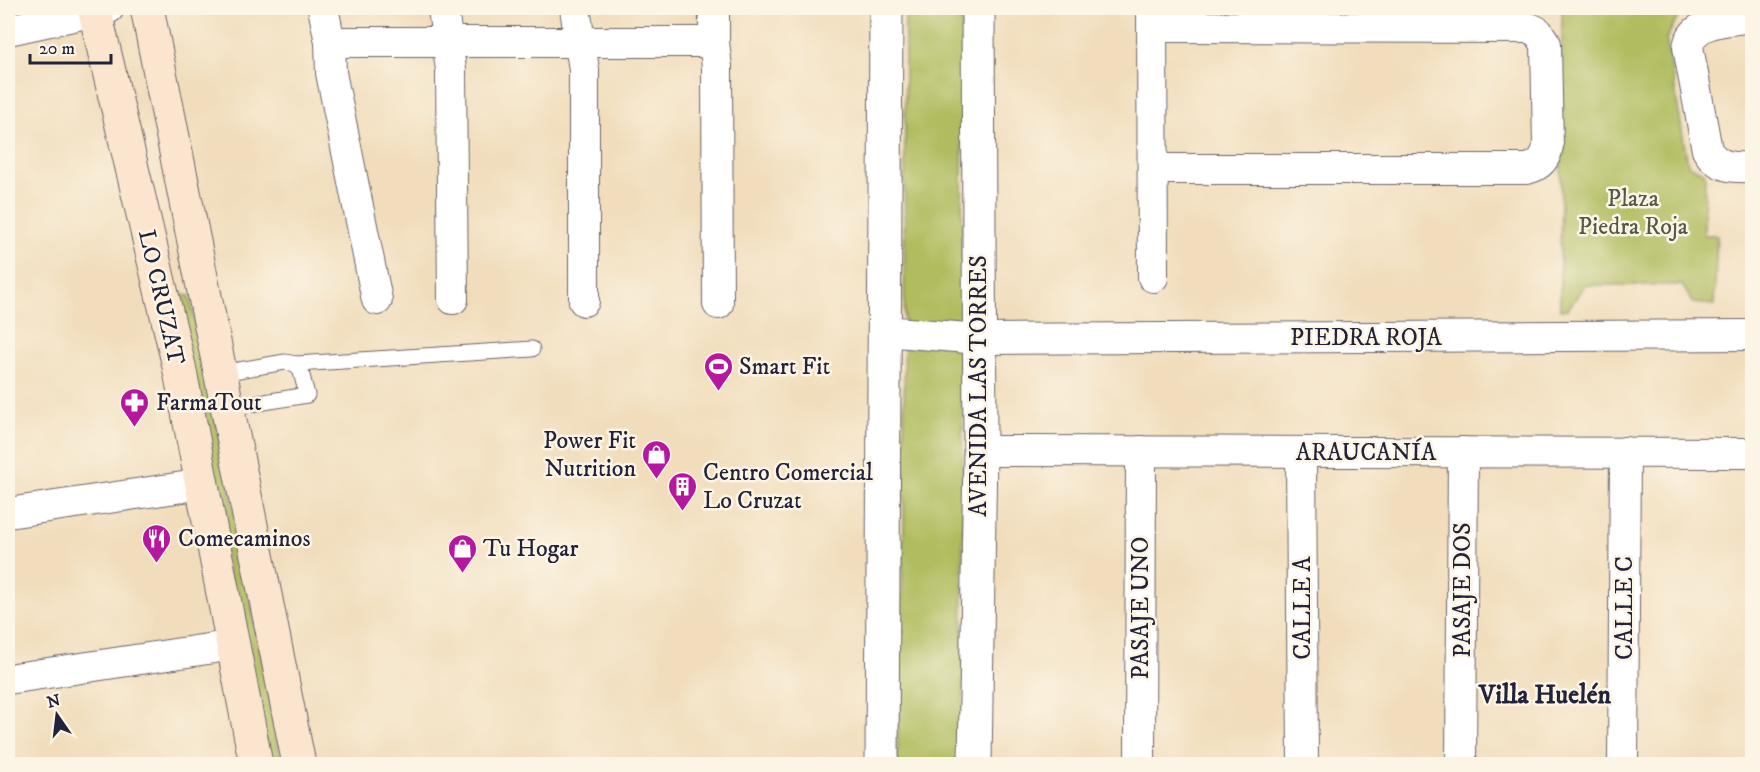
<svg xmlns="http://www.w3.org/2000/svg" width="1760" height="772" font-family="'IM FELL DW Pica',serif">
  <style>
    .green { fill: #b0bc5e; stroke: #696f4c; stroke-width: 1.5 }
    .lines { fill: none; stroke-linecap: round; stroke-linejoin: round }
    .service-casing { stroke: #6a6368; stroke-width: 17 }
    .minor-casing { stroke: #6a6368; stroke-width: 32 }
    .tertiary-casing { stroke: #6a6368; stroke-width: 35 }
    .secondary-casing { stroke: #6a6368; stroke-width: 35 }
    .service { stroke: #fff; stroke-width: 15 }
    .minor { stroke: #fff; stroke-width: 30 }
    .tertiary { stroke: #fff; stroke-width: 33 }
    .secondary { stroke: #fce5cf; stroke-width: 33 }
    .labels { text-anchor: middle; stroke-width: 5; stroke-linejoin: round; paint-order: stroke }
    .park-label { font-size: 24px; fill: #545847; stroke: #fcf5e5 }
    .street-label { font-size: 24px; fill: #22223b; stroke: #fcf5e5 }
    .poi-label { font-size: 24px; fill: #22223b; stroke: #fcf5e5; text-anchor: start }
    .neighbourhood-label { font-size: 26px; font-weight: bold; fill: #22223b; stroke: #fcf5e5 }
  </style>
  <rect width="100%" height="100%" fill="#fcf5e5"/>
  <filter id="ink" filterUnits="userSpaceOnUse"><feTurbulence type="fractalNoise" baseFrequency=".0167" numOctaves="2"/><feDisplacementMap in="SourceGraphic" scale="12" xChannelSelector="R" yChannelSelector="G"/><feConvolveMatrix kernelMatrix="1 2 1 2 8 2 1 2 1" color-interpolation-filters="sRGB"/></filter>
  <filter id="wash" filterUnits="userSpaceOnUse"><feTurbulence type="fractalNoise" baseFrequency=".008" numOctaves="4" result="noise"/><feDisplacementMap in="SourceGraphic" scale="24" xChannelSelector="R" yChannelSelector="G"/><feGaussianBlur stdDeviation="1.35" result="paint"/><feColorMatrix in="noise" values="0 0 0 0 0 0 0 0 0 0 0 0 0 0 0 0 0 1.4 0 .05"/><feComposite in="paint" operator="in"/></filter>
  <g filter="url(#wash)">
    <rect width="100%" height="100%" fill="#f1ddbc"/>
    <g class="green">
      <path d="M905,8H962C963,260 962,512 963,764H897L904,523Z"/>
      <polygon points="1562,8 1683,8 1666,39 1688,165 1705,173 1704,235 1717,235 1714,305 1693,303 1682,285 1585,285 1568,309 1560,310"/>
      <polygon points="181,295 190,296 228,480 282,764 266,764 175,303"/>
    </g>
  </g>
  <g filter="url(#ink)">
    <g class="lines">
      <defs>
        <g id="service">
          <polyline points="221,373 285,362 296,364 532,349"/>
          <polyline points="228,408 307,395 301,372 296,364"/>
        </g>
        <g id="minor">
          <polyline points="323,8 330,42 331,73 377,300"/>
          <polyline points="443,8 451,70 453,299"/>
          <polyline points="575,8 584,70 584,301"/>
          <polyline points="714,8 714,42 717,67 718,304"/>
          <polyline points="1152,8 1153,277"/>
          <path d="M1752,17C1730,21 1693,19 1688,47L1707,150C1718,168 1734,168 1752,167"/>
          <polyline points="8,30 109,8"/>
          <polyline points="330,42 714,42"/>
          <path d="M1153,169H1527C1539,166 1546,159 1548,146L1546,44L1538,32L1530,28L1153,27"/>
          <polyline points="885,331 979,339 1752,335"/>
          <polyline points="980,451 1752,453"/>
          <polyline points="1301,452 1303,764"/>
          <polyline points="8,513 203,484"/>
          <polyline points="8,679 234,645"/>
          <polyline points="1140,764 1141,451"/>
          <polyline points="1461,764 1463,452"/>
          <polyline points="1623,764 1625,452"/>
        </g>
        <g id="tertiary">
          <polyline points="882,764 886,8"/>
          <polyline points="975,764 980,451 978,8"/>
        </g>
        <g id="secondary">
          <polyline points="94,8 179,366 256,764"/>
          <polyline points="147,8 299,764"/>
        </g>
      </defs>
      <use href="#service" class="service-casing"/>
      <use href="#minor" class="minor-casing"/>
      <use href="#tertiary" class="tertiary-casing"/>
      <use href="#secondary" class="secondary-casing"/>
      <use href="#service" class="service"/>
      <use href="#minor" class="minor"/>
      <use href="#tertiary" class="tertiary"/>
      <use href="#secondary" class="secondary"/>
    </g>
  </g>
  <defs>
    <symbol id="stadium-pin" viewBox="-11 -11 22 30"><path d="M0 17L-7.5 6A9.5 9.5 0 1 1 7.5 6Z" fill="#b5179e" stroke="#fcf5e5"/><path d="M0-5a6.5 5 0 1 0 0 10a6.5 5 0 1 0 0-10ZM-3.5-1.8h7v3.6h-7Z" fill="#fff"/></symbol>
    <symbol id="pharmacy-pin" viewBox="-11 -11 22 30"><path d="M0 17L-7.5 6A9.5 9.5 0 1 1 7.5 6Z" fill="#b5179e" stroke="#fcf5e5"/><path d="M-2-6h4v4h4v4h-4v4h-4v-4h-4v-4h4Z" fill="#fff"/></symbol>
    <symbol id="shop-pin" viewBox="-11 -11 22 30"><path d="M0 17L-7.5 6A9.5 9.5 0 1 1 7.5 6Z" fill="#b5179e" stroke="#fcf5e5"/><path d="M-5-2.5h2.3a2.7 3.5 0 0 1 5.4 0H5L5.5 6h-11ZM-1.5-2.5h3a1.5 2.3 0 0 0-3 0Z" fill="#fff"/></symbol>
    <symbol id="building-pin" viewBox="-11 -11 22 30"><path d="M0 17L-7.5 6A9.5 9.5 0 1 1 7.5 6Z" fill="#b5179e" stroke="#fcf5e5"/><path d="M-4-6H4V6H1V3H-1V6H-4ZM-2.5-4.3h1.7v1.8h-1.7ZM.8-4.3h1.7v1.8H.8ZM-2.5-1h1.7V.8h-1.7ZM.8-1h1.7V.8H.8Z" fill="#fff"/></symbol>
    <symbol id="restaurant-pin" viewBox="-11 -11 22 30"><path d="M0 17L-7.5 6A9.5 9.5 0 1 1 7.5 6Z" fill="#b5179e" stroke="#fcf5e5"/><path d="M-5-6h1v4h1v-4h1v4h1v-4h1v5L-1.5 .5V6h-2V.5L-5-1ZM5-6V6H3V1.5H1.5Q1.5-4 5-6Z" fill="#fff"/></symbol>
  </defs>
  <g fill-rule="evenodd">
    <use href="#stadium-pin" x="702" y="350" width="33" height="45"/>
    <use href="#pharmacy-pin" x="118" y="386" width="33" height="45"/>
    <use href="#shop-pin" x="640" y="438" width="33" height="45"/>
    <use href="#building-pin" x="666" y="470" width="33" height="45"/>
    <use href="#restaurant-pin" x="140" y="522" width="33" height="45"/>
    <use href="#shop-pin" x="446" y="532" width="33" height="45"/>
  </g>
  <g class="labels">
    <g class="park-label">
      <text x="1633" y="206">Plaza<tspan x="1633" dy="28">Piedra Roja</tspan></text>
    </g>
    <g class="street-label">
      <text transform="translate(162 297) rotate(77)" y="8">LO CRUZAT</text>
      <text x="1366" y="345">PIEDRA ROJA</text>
      <text transform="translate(978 386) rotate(-90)" y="8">AVENIDA LAS TORRES</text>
      <text x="1366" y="460">ARAUCANÍA</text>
      <text transform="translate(1462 590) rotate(-90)" y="8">PASAJE DOS</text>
      <text transform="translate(1140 608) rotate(-90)" y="8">PASAJE UNO</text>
      <text transform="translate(1302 608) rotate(-90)" y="8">CALLE A</text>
      <text transform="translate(1624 608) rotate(-90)" y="8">CALLE C</text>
    </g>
    <g class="poi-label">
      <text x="739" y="374">Smart Fit</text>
      <text x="156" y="410">FarmaTout</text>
      <text x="636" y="448" text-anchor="end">Power Fit<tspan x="636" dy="28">Nutrition</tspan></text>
      <text x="703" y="480">Centro Comercial<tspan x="703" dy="28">Lo Cruzat</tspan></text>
      <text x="178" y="546">Comecaminos</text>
      <text x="483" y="556">Tu Hogar</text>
    </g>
    <g class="neighbourhood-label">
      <text x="1545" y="703">Villa Huelén</text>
    </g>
  </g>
  <rect width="1760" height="772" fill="none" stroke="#fcf5e5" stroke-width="30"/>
  <g transform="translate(57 715) rotate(346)" stroke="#fcf5e5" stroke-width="4.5" paint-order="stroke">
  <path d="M0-4.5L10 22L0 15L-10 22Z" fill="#22223b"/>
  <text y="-9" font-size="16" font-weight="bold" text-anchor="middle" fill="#22223b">N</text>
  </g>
  <path d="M30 54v9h81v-9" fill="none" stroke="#22223b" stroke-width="3"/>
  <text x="39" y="54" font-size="18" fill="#22223b" stroke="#fcf5e5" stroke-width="4.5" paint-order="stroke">20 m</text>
</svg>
